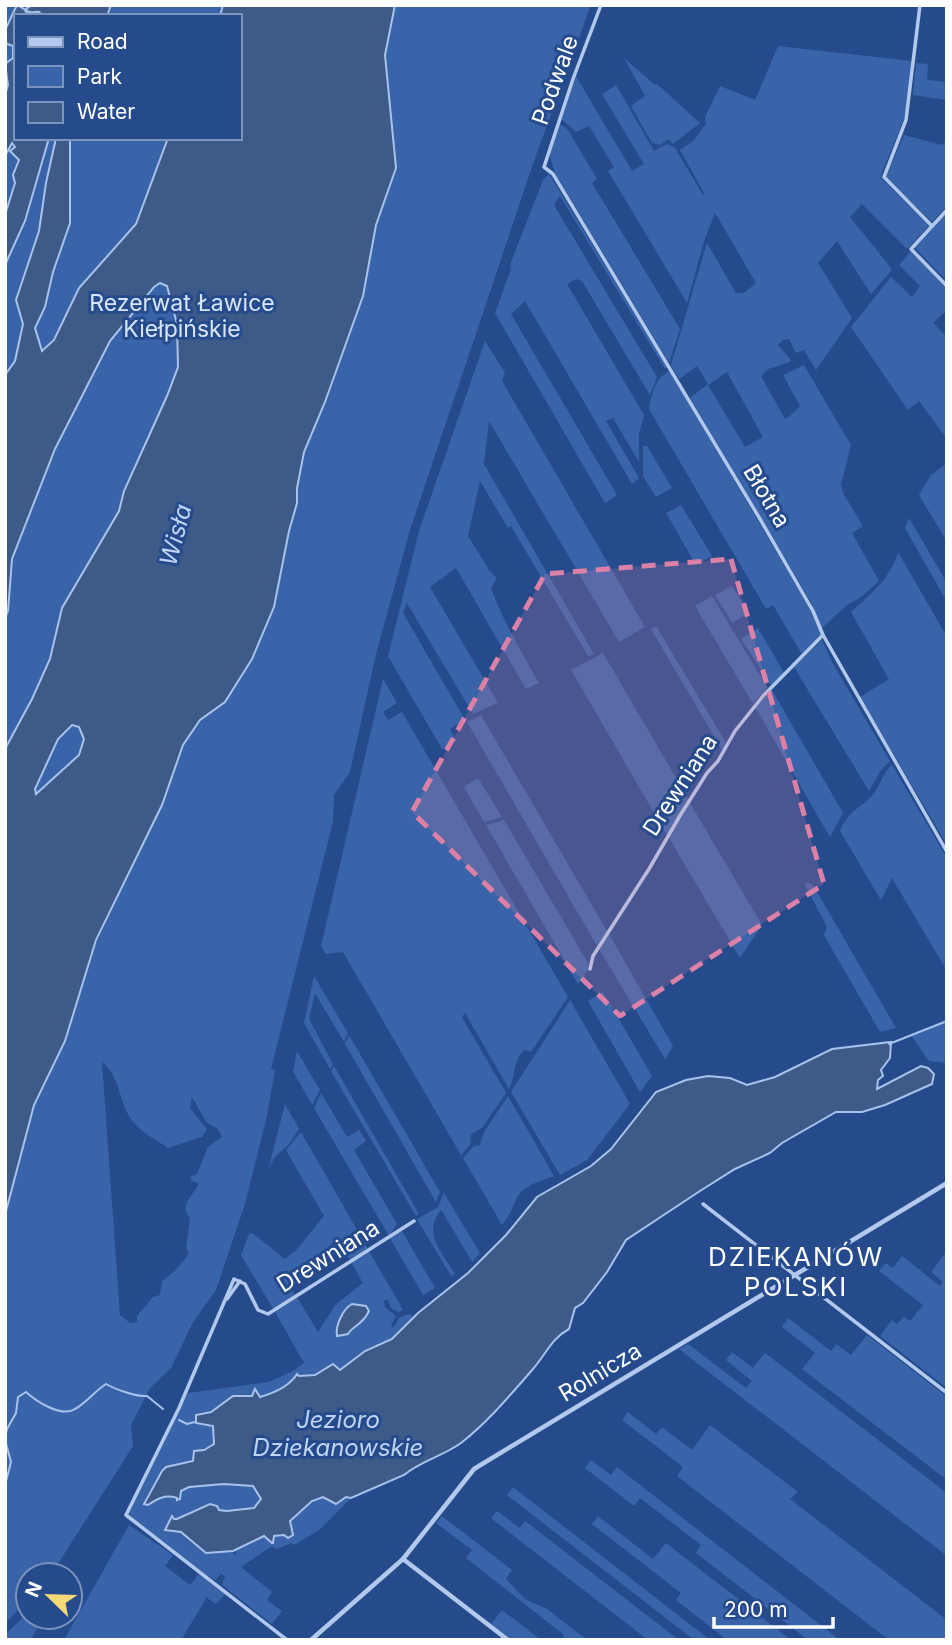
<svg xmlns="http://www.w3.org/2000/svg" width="952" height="1645" font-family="Inter,sans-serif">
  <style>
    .green { fill: #3964a9; fill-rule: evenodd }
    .water { fill: #3e5a89; stroke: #a8c3eb; stroke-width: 2; fill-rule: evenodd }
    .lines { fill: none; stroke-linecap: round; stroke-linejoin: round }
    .stream { stroke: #a8c3eb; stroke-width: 2 }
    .minor { stroke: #b3c9eb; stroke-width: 3.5 }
    .tertiary { stroke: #b3c9eb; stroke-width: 4.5 }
    .marked { fill: #dd80a5; fill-opacity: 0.2; stroke: #dd80a5; stroke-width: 5; stroke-dasharray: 14 9; stroke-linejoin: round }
    .labels { text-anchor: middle; stroke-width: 6; stroke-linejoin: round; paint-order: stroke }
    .street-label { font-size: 23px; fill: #fff; stroke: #254b8d }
    .park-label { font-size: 23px; fill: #d8e5f8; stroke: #254b8d }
    .water-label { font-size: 24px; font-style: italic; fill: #bfd3f2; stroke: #254b8d }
    .quarter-label { font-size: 26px; letter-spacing: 2px; fill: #fff; stroke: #254b8d }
  </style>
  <rect width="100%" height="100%" fill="#254b8d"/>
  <g class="green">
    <path d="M5,5H591L534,161L410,530L376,654L350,772L334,795L333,822L271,1069L275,1070L267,1116L245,1204L216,1290L193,1322L171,1368L150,1388L131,1425L133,1446L54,1570L49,1575H28V1599L5,1624ZM16,16H240V138H16ZM298,477L297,503L289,531L236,684L225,702L200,720L183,745L162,805L95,946L91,888ZM102,1062C122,1077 118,1107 136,1125C144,1134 158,1141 168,1148L202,1137L207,1129L190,1108L192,1097L207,1123L218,1129L222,1137L208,1147L197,1174L190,1177L192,1181L199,1183C194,1196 178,1204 190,1218L186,1249L189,1252C183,1264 173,1273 162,1281L160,1295L153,1297L137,1316V1322L130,1323L120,1315Z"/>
    <path d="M778,46L912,61L908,102L903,121L881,175L882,179L929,226L907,249L862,204L850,217L891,268V271L871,294L837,241L818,263L852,318L816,370L804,350L796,353L789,339L783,340L778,345L791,360L790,362L768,369L761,376L785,419L790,416L800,406L783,375L804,365L851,445L841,485L844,495L863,526L852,533L879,581L860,598L847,605L821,629L810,601L690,398L708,384L697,366L679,379L671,365L707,243L736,293H744L756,283L715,213L705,238L687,303L608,171L614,167L589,126L576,132L561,119L576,76L632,171L644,164L602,94L616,85L654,151L667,144L675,148L703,195L704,193L680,150L693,141L706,124L705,117L720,86L755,100ZM727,372L763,437L745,447L708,385Z"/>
    <polygon points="624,58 655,85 657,84 700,123 673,144 669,139 660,145 652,143 631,106 645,96"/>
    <polygon points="916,63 928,64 927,80 947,82 947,100 913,95"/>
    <polygon points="559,123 568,130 597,179 592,183 680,329 669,363 555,173 549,153"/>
    <polygon points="904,135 942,145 947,140 947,206 932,222 886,177"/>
    <polygon points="549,174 667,367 665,369 560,196 554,205 657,377 650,395 582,281 576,279 567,284 644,415 639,434 639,462 613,418 606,421 639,478 632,484 525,301 511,314 617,495 605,503 495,313 511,269 510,265 543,180"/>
    <polygon points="947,212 947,280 946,280 914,247"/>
    <polygon points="911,251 947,288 947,310 933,323 947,337 947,439 919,401 908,410 851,327 891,277 912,297 920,286 899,265"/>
    <path d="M485,341L505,373L502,381L645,627L619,642L489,421L484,464L594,654L588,656L511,526L508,528L480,481L468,536L489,570L497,578L491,588C503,621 521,651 539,683L526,689L456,568L430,587L498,703L473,714L407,603L403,613L465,720L450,729L456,741L442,749L388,656L419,531Z"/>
    <path d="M670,371L814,616L822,635L802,654L773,605L766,609L649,409C652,394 655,377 670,371Z"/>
    <polygon points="643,446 647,446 672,488 656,497 643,476"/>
    <polygon points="947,463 947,542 919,495 931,475"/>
    <polygon points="681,505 712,556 696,565 666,513"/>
    <polygon points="909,518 947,583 947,602 905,528"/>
    <path d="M898,552L947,637V845L860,697L889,679L851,612C871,594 891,578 898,552Z"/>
    <polygon points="732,586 749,613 732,623 715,595"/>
    <polygon points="712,596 767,687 753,704 695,606"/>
    <polygon points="656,626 726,743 722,750 651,629"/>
    <polygon points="758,628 784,673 771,685 741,639"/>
    <polygon points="822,640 833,664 890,761 881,770 869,791 794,667"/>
    <polygon points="603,653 689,800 667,835 571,670"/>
    <path d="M383,679L397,703L383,712L388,720L402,712L568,997L531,1052L525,1050C512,1060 517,1073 509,1089L465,1013L462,1017L506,1093L482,1128L471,1134L470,1145L461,1155L343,952L326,954L321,946Z"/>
    <polygon points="772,690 843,813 830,837 755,707"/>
    <polygon points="481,715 607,931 597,946 467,722"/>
    <path d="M892,765L947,858V971L892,878L881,900L840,831C849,809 861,809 874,793C881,784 883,772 892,765Z"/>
    <polygon points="478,778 502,817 484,822 464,787"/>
    <polygon points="690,803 762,925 740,958 669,838"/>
    <polygon points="504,820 588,963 588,970 578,984 486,825"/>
    <polygon points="807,882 813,885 896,1028 880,1032 824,935 827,927 805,885"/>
    <polygon points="609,934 673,1046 665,1059 599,949"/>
    <polygon points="314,976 348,1033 344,1042 315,993 309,1019 333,1064 330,1069 304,1023"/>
    <polygon points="603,992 652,1076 640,1092 588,1001"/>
    <polygon points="570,1000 630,1104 587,1160 560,1175 511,1092"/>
    <polygon points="947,1020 947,1063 929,1061 910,1034"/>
    <polygon points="349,1035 440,1192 436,1202 345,1044"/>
    <polygon points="297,1051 320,1090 312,1105 293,1071"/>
    <polygon points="334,1066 419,1214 416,1216 331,1071"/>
    <polygon points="321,1093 347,1137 359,1130 366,1141 354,1150 397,1224 389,1236 314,1108"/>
    <path d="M508,1096L554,1176C541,1181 522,1185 516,1200C512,1209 509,1216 502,1225L463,1158L474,1146L480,1145L484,1132Z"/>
    <polygon points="285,1104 299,1129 289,1144 275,1157 268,1170"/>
    <polygon points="301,1132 368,1249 350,1260 337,1238 291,1287 295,1295 274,1310 241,1255 249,1234 252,1233 285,1259 296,1250 324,1216 286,1150"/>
    <path d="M444,1193L480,1253L472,1262L442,1211H440C423,1235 442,1253 455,1274L451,1276L417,1219L438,1207Z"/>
    <polygon points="402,1231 435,1288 423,1295 390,1238"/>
    <path d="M369,1251L403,1310L399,1312L392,1309L387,1299L384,1301L385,1307L396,1316L391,1325L393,1328L400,1317L409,1314L413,1317L392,1339L365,1351L340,1370L333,1364L315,1375H296C290,1387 270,1398 257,1396L256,1390L252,1396C246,1397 240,1396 235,1397C219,1401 216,1413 198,1413L206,1425L213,1426L214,1444L198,1451L193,1461C155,1470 166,1468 146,1498C157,1500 166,1495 177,1498L181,1491L189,1487L231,1483L253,1486L261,1499L254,1508L227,1511L205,1505L177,1519L173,1518L166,1527L181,1532L206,1553L230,1550L236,1556L235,1550L260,1537H268L272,1543L274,1536L293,1535L290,1521L318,1498H351L319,1530L294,1545L291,1543L277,1549L272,1546L241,1567L272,1592L267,1600L282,1611L272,1624L222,1585L225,1576L221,1574L215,1580L201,1572L131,1518L129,1512L188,1393L269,1382L293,1371L304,1363L275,1312L297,1297L318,1332L336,1304L363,1283L351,1262Z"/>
    <polygon points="947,1251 945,1309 947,1310 947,1388 880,1336 892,1320 897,1324 904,1317 910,1321 923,1305 879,1271 886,1263 893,1268 902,1256 940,1286 943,1282 931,1272"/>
    <polygon points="788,1318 831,1351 836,1344 851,1355 867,1335 947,1397 947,1480 802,1369 815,1353 782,1327"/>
    <polygon points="688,1344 746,1388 752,1381 726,1360 732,1352 753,1368 765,1353 947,1493 947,1556 679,1349"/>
    <polygon points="628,1412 656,1434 662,1427 692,1450 710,1425 798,1492 790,1499 947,1620 947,1640 889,1640 677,1476 683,1467 622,1420"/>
    <polygon points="591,1460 611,1475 617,1467 840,1640 808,1640 696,1553 701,1545 640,1498 634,1506 585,1468"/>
    <polygon points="513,1487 710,1640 694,1640 507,1495"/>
    <polygon points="497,1511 520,1528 525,1521 679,1640 648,1640 491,1518"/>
    <polygon points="442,1516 512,1570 506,1579 525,1599 547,1609 587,1640 562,1640 564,1635 466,1558 472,1550 436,1523"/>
    <polygon points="598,1516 653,1559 666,1543 791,1640 727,1640 676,1600 681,1593 592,1524"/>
    <polygon points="129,1525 173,1555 165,1566 190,1585 199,1574 225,1594 216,1604 204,1596 206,1599 181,1640 64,1640"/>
    <polygon points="502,1610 541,1640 512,1640 491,1624"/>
    <polygon points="28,1612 28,1617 43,1617 31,1640 5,1640 5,1635"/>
  </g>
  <g class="water">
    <polygon points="17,5 24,9 29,16 16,16 16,138 49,138 25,221 5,265 5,215 15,183 13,175 19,160 10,151 15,147 12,143 5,156 5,95 8,85 5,64 13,58 13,46 5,43 5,30"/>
    <path d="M32,5H111L107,16H43L39,12C33,11 30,15 26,9Z"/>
    <path d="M223,5H395L385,55L396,168L376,225L363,296L325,402L304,452L297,488V503L289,531L274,607L252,659L225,702L200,720L183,745L162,805L96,940L65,1041L34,1105L5,1215V749L32,699L50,659L62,608L119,511L124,491L167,396L178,367L177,324L167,286L160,283L154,287L110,341L55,449L12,559L8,611L5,618V375L15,361L23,324L16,300L39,231L46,183L56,138H70V223L53,272L45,307L35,328L42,351L54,340L79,288L136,224L168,138H240V16H220ZM72,725L79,727L84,739L79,755L36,794L35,789L58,739Z"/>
    <path d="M891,1042L890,1058L881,1070L883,1076L878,1080L877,1089L921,1066L928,1068L934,1074L932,1084L885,1105L862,1112H836L782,1143L770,1153L735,1169L700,1191L626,1240L607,1272L583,1303L575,1308L569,1329C552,1338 546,1354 533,1369C511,1394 488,1422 461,1443C443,1456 421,1461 404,1475L351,1498L346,1497L336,1504L323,1497L312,1501L290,1521L293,1535L288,1538L284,1535L274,1536L273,1543H272L264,1536L233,1551L206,1553L181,1532L165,1530L172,1516L174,1519H177L210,1504L217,1506L219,1510L227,1511L254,1508L261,1499L253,1486L224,1484L189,1487L181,1491L180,1499L177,1500V1498C165,1494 157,1499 148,1505L144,1504L162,1471L166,1467L193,1461L194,1451L204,1450L214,1444L213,1426L196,1423V1415L211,1412L233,1396H252L255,1389L260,1397C274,1393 289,1387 297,1374L299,1376L315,1375L333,1364L340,1370L365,1351L392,1339L418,1313L468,1273L506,1235L537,1197L591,1166L611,1149L656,1092L686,1080L708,1076L730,1078L747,1085L775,1077L832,1049Z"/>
    <path d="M352,1304L366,1306L369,1311C362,1326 353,1325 348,1334L337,1336C335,1326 343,1309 352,1304Z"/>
  </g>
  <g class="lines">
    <g class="stream">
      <polyline points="889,1044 947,1021"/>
      <polyline points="179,1420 187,1424 195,1422"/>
      <path d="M5,1438L7,1429L16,1413L18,1397L26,1392C36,1401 61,1418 75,1409C86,1403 95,1391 106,1384C115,1389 136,1397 147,1396L163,1409"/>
      <polyline points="5,1440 11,1462 5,1485"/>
    </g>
    <g class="minor">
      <polyline points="601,5 573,79 544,167 553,174 760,519 813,611 823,635 947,852"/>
      <polyline points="920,5 906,120 884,177 932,226"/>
      <polyline points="947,210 911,249 947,286"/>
      <polyline points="590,969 593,956 649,869 681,814 707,773 718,761 735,731 763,696 823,635"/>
      <polyline points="703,1204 947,1393"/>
      <polyline points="227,1299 240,1281"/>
      <polyline points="287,1640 126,1515 179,1408 234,1279 245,1284 258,1310 268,1314 414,1221"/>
    </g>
    <g class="tertiary">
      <polyline points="403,1559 508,1640"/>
      <polyline points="311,1640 403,1559 474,1469 947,1183"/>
    </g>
  </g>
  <path class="marked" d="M731,559L824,884L620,1016L412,812L545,574Z"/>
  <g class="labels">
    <g class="street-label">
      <text transform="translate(555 80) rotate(-70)" y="8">Podwale</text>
      <text transform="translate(767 496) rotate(59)" y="8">Błotna</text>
      <text transform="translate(680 785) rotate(-57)" y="8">Drewniana</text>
      <text transform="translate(328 1256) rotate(-32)" y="8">Drewniana</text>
      <text transform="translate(600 1372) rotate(-31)" y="8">Rolnicza</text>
    </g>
    <g class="park-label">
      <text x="182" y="311">Rezerwat Ławice<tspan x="182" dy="26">Kiełpińskie</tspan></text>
    </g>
    <g class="water-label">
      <text transform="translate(176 535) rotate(-75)" y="8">Wisła</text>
      <text x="338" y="1428">Jezioro<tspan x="338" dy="28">Dziekanowskie</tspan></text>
    </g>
    <g class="quarter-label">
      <text x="796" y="1266">DZIEKANÓW<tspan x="796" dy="30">POLSKI</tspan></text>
    </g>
  </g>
  <rect width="952" height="1645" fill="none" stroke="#ffffff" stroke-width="14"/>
  <rect x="14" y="14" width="228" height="126" fill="#254b8d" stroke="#7c93bb" stroke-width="2"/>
  <rect x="28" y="37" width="35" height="10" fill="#b3c9eb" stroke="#7c93bb" stroke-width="2"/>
  <text x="77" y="49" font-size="21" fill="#ffffff">Road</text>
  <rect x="28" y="66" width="35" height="21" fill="#3964a9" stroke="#7c93bb" stroke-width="2"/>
  <text x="77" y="84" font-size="21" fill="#ffffff">Park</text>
  <rect x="28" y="102" width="35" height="21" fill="#3e5a89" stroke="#7c93bb" stroke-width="2"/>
  <text x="77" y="119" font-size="21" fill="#ffffff">Water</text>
  <g transform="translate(49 1596) rotate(293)"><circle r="33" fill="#254b8d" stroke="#7c93bb" stroke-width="2"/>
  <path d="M0-5L12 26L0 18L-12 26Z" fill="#f5d977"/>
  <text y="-10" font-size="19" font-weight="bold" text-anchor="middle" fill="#ffffff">N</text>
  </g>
  <path d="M714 1617v10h119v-10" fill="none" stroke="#ffffff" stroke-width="3.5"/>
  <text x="724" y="1617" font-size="21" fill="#ffffff" stroke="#254b8d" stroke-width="5" paint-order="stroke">200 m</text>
</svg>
